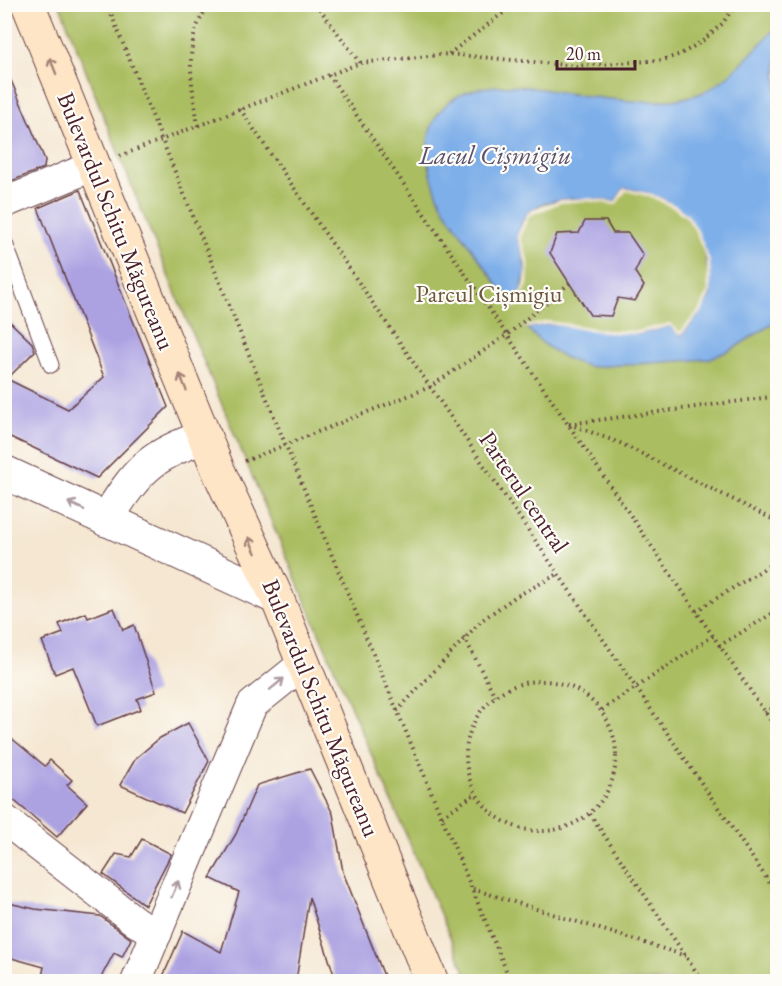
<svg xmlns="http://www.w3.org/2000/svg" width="782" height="986" font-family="'EB Garamond',serif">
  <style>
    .green { fill: #aabd61; stroke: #7a6e46; stroke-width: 1.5 }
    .water { fill: #7eafe9; stroke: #64678a; stroke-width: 1.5 }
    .pier { fill: #f5e7d1 }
    .building { fill: #aca2e2 }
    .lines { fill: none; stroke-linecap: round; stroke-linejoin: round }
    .service-casing { stroke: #643d44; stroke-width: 17 }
    .minor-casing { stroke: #643d44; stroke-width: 32 }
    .tertiary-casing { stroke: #643d44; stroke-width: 35 }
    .secondary-casing { stroke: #643d44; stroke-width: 35 }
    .path { stroke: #643d44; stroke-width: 4; stroke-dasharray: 1.5 4.5; stroke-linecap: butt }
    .service { stroke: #fff; stroke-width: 15 }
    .minor { stroke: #fff; stroke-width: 30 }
    .tertiary { stroke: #fff; stroke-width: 33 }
    .secondary { stroke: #fee5c5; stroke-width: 33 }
    .oneway { stroke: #a48278 }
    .oneway2 { stroke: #ae9aa0 }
    .labels { text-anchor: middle; stroke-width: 4.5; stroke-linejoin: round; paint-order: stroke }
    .street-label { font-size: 24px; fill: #4a1f2b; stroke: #fdfcf7 }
    .park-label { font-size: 24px; fill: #6c563e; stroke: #fdfcf7 }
    .water-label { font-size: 26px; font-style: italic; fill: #5c516e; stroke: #fdfcf7 }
  </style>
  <rect width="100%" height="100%" fill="#fdfcf7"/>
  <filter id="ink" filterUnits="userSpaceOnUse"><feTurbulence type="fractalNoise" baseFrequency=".0167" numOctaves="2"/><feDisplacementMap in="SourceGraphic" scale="12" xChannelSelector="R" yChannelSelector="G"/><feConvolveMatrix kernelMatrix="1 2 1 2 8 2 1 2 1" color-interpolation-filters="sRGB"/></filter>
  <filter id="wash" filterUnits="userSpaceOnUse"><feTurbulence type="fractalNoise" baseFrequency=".008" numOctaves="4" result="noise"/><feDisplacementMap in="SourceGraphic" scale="24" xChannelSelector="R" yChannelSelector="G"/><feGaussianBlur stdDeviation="1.35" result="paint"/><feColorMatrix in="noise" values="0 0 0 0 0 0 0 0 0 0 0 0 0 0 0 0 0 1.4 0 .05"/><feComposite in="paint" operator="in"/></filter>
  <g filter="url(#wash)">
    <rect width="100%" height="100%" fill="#f5e7d1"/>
    <path class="green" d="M60,5H777V981H469C330,657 187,334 60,5Z"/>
    <path class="water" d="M777,27V321L731,350L708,359L591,367C565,361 545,348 527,328L549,324L638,334L670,326L680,336C692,323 704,311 710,294C712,286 709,275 707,267C701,217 673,196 624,188L615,202C592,198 545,194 527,214C522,219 520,229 517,236C528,268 529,277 513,307C496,283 480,260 463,236C455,224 444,211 439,198C406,120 448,78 527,87C577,94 650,111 699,94C726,85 756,47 777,27Z"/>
    <polygon class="pier" points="624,188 652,194 677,206 689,216 698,231 710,261 711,291 703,310 680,336 670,326 638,334 608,333 549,324 527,328 525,326 549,321 608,330 638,331 670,323 680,332 701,308 708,291 707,261 696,233 687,218 675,209 651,197 626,191 616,205 588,201 560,203 529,216 520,236 529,263 528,285 515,309 513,307 525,284 526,263 517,236 527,214 535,208 560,200 588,198 615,202"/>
    <g id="blocks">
      <g class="building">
        <polygon points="4,64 45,160 44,168 4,184"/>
        <polygon points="80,190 168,407 97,478 4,434 4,316 32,343 35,351 7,379 68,409 104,377 38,208"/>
        <polygon points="585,221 606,221 613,233 628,233 643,255 635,272 644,286 635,301 618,298 611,316 590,315 550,253 557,234 579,233"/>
        <polygon points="114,608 123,630 134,625 156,692 137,699 141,709 97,726 73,667 55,674 42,641 63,633 59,624 86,613 88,618"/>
        <polygon points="188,723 209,761 182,813 120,785 136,758 160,738"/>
        <polygon points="4,732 45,766 50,760 72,780 67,785 87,803 57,837 4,792"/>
        <polygon points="310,769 333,814 343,872 386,981 336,981 309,897 296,981 161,981 183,931 221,952 239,892 210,878 236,834 257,785"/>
        <polygon points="142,839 171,854 145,905 103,874 116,854 131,857"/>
        <polygon points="4,902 35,909 100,916 131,939 122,957 114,953 99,981 41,981 44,967 4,956"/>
      </g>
    </g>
  </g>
  <g filter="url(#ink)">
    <use href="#blocks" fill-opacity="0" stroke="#643d44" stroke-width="1.5"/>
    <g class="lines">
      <defs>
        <polyline id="service" points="4,241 51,365"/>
        <g id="minor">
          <polyline points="4,203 93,166"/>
          <polyline points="4,819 136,922 157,933"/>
          <polyline points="136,982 252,705 303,664"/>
        </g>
        <g id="tertiary">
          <polyline points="4,472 277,598"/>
          <path d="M106,520C136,472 150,454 205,437"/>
        </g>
        <polyline id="secondary" points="28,4 219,472 277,598 432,982"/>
      </defs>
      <use href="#service" class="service-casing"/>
      <use href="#minor" class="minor-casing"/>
      <use href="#tertiary" class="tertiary-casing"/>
      <use href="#secondary" class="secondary-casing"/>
      <g class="path">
        <polyline points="107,4 286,446 511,982"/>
        <polyline points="316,4 360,63"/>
        <polyline points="449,54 503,13 520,4"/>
        <polyline points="329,75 778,731"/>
        <polyline points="240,109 778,895"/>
        <path d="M198,126C192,83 181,41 210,4"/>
        <polyline points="120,156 360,63 448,54 576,66 663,60 681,54 701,42 722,24 736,4"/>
        <polyline points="569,424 620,443 778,522"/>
        <polyline points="569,424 778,396"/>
        <polyline points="245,461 430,387 507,335 570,283"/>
        <polyline points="696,611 778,560"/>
        <polyline points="464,637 495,696"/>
        <polyline points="719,646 778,610"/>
        <circle cx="541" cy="756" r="75"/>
        <polyline points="602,710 713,636"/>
        <polyline points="397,711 482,620 515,597 558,574"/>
        <polyline points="765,713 778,705"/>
        <polyline points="590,814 703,982"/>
        <polyline points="442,816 475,794"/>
        <polyline points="473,889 686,956"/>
      </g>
      <use href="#service" class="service"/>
      <use href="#minor" class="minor"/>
      <use href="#tertiary" class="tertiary"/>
      <use href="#secondary" class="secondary"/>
    </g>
    <defs><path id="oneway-shaft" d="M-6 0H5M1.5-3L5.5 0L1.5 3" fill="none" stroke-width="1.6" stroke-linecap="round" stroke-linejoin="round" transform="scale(1.5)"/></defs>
    <g class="oneway">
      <use href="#oneway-shaft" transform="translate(53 66) rotate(-112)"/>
      <use href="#oneway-shaft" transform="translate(183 382) rotate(-112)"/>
      <use href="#oneway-shaft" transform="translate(252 545) rotate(-114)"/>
    </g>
    <g class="oneway2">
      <use href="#oneway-shaft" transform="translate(76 506) rotate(-155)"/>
      <use href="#oneway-shaft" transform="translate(277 684) rotate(-39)"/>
      <use href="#oneway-shaft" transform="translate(175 889) rotate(-67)"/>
    </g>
  </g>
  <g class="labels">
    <g class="street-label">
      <text transform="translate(116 221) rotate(68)" y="8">Bulevardul Schitu Măgureanu</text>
      <text transform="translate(524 492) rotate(56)" y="8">Parterul central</text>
      <text transform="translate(321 708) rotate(68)" y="8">Bulevardul Schitu Măgureanu</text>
    </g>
    <g class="park-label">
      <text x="489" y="302">Parcul Cișmigiu</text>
    </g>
    <g class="water-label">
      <text x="495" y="164">Lacul Cișmigiu</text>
    </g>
  </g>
  <rect width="782" height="986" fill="none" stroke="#fdfcf7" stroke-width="24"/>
  <path d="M557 60v9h78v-9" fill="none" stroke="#4a1f2b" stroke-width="3"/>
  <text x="566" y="60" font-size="18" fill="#4a1f2b" stroke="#fdfcf7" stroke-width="4.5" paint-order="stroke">20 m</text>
</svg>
